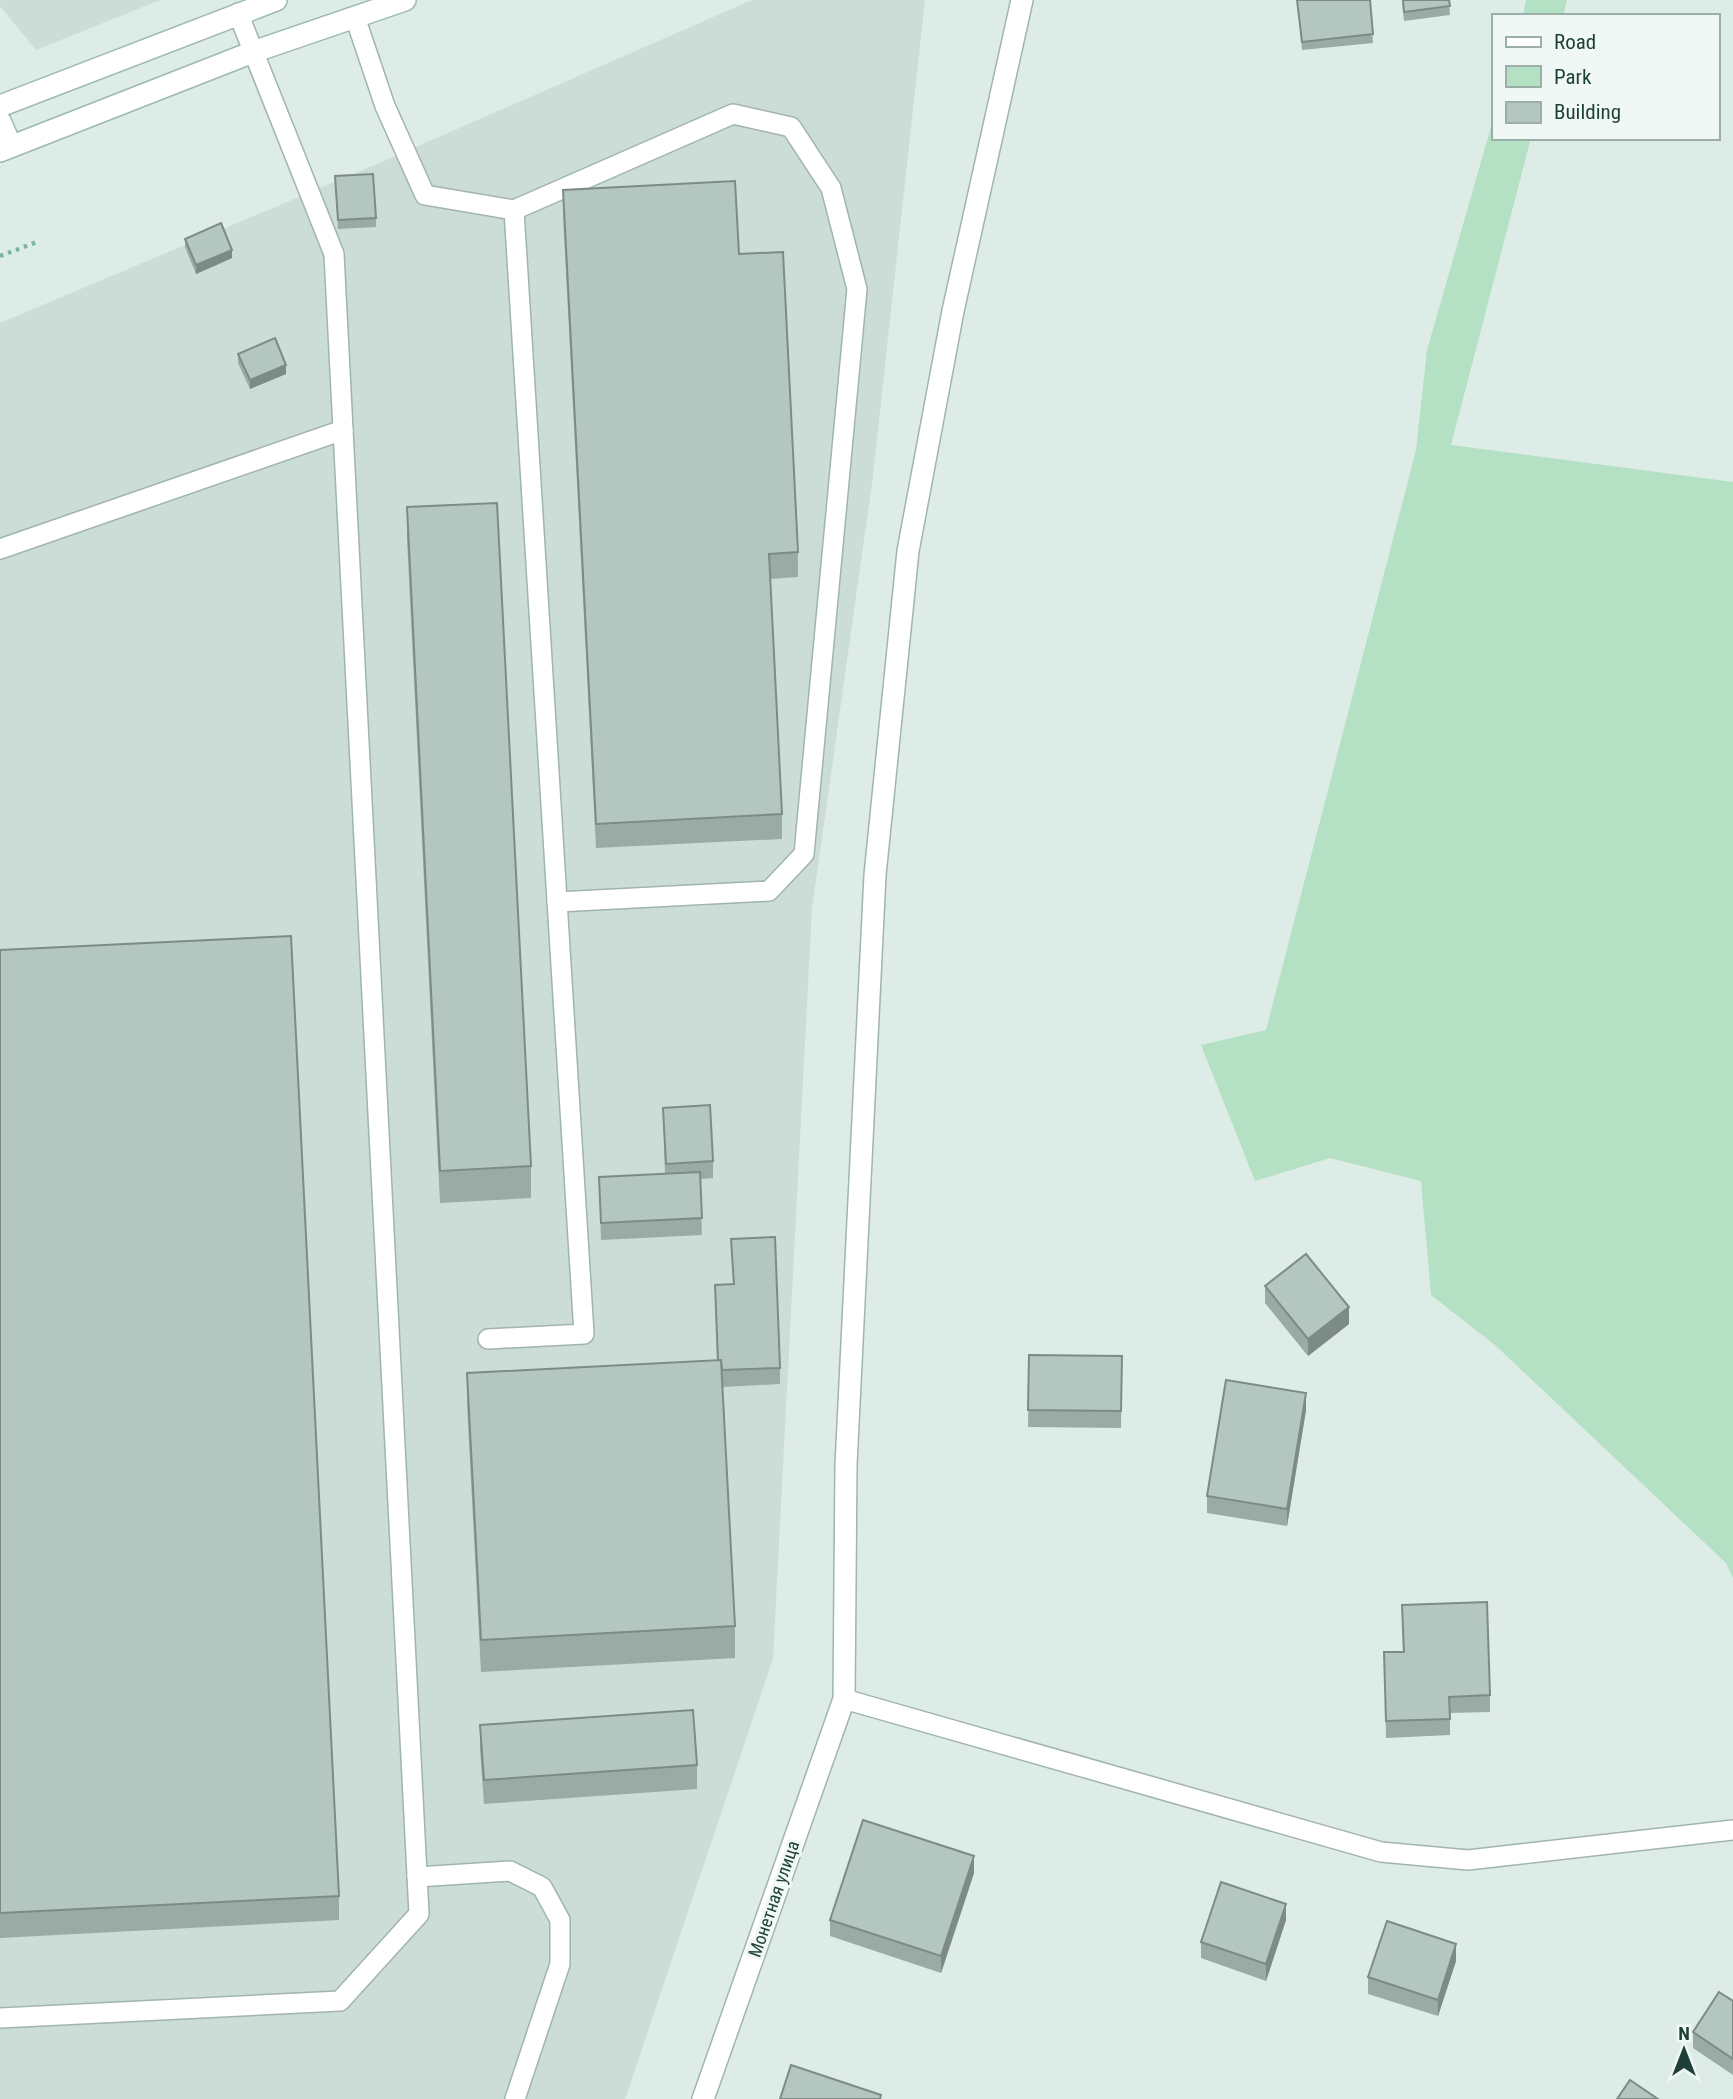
<svg xmlns="http://www.w3.org/2000/svg" width="1733" height="2099" font-family="'Roboto Condensed',sans-serif">
  <style>
    .built { fill: #ccdcd6 }
    .green { fill: #b4e0c4 }
    .lines { fill: none; stroke-linecap: round; stroke-linejoin: round }
    .lane-casing { stroke: #a1b4af; stroke-width: 22 }
    .street-casing { stroke: #a1b4af; stroke-width: 24 }
    .secondary-casing { stroke: #9cb9b1; stroke-width: 24 }
    .path { stroke: #7bb4a6; stroke-width: 4.5; stroke-dasharray: 3.5 5; stroke-linecap: butt }
    .lane { stroke: #fff; stroke-width: 19 }
    .street { stroke: #fff; stroke-width: 21 }
    .secondary { stroke: #fff; stroke-width: 21 }
    .wall { fill: #9aaba5 }
    .shaded-wall { fill: #7d8b86 }
    .building { fill: #b3c7c0; stroke: #7d8b86; stroke-width: 2 }
    .labels { text-anchor: middle; stroke-width: 6; stroke-linejoin: round; paint-order: stroke }
    .street-label { font-size: 18px; fill: #1e3e38; stroke: #eff8f4 }
  </style>
  <rect width="100%" height="100%" fill="#deece7"/>
  <g class="built">
    <polygon points="0,0 160,0 36,50 0,6"/>
    <polygon points="752,0 925,0 872,484 812,908 773,1659 625,2099 0,2099 0,323 377,164"/>
  </g>
  <g class="green">
    <polygon points="1526,0 1567,0 1563,16 1523,16"/>
    <polygon points="1493,120 1493,138 1531,138 1451,445 1733,482 1733,1578 1726,1563 1495,1345 1431,1295 1421,1181 1330,1158 1255,1181 1201,1045 1266,1030 1416,450 1427,350"/>
  </g>
  <g class="lines">
    <defs>
      <g id="lane">
        <polyline points="355,17 385,106 425,195 514,210 584,1334 488,1339"/>
        <polyline points="514,210 733,114 791,127 831,188 857,289 804,854 769,891 557,902"/>
        <polyline points="0,549 343,430"/>
        <polyline points="844,1699 1381,1852 1468,1860 1733,1830"/>
        <polyline points="417,1877 510,1871 542,1887 560,1920 560,1964 515,2099"/>
        <polyline points="0,2018 340,2001 419,1914 334,254 238,13"/>
      </g>
      <g id="street">
        <polyline points="0,121 11,146"/>
        <polyline points="703,2099 844,1699 846,1465 875,875 908,551 953,311 1022,0"/>
      </g>
      <g id="secondary">
        <polyline points="0,106 276,0"/>
        <polyline points="0,151 253,52 405,0"/>
      </g>
    </defs>
    <use href="#lane" class="lane-casing"/>
    <use href="#street" class="street-casing"/>
    <use href="#secondary" class="secondary-casing"/>
    <polyline class="path" points="0,256 37,242"/>
    <use href="#lane" class="lane"/>
    <use href="#street" class="street"/>
    <use href="#secondary" class="secondary"/>
  </g>
  <g class="wall">
    <polygon points="1297,0 1370,0 1373,43 1302,50"/>
    <polygon points="1402,0 1449,0 1450,15 1404,21"/>
    <polygon points="335,184 376,218 376,227 338,229"/>
    <polygon points="563,190 739,254 798,552 798,577 770,579 782,814 782,839 596,848 563,214"/>
    <polygon points="185,239 232,258 196,274 185,247"/>
    <polygon points="238,354 286,374 250,389 238,363"/>
    <polygon points="407,507 531,1166 531,1198 440,1203 407,539"/>
    <polygon points="0,950 339,1896 339,1920 0,1938"/>
    <polygon points="663,1108 713,1161 713,1178 700,1179 702,1235 601,1240 599,1177 665,1174"/>
    <polygon points="731,1239 780,1368 780,1384 723,1387 735,1626 735,1658 481,1672 467,1404 467,1373 717,1360 715,1285 733,1284"/>
    <polygon points="1265,1286 1349,1324 1308,1356 1265,1303"/>
    <polygon points="1029,1355 1122,1356 1121,1428 1028,1427"/>
    <polygon points="1306,1410 1287,1526 1207,1513 1207,1496"/>
    <polygon points="1402,1605 1490,1695 1490,1712 1450,1713 1450,1735 1386,1738 1384,1652 1403,1652"/>
    <polygon points="480,1725 697,1765 697,1789 484,1804 480,1750"/>
    <polygon points="974,1873 941,1973 830,1936 830,1920"/>
    <polygon points="1286,1920 1266,1981 1201,1958 1201,1942"/>
    <polygon points="1456,1961 1438,2016 1368,1994 1368,1977"/>
    <polygon points="1733,2001 1733,2075 1693,2048 1693,2032"/>
  </g>
  <g class="shaded-wall">
    <polygon points="232,250 232,258 196,274 196,265"/>
    <polygon points="286,365 286,374 250,389 250,380"/>
    <polygon points="1349,1307 1349,1324 1308,1356 1308,1339"/>
    <polygon points="1306,1393 1306,1410 1287,1526 1287,1509"/>
    <polygon points="974,1856 974,1873 941,1973 941,1956"/>
    <polygon points="1286,1904 1286,1920 1266,1981 1266,1964"/>
    <polygon points="1456,1944 1456,1961 1438,2016 1438,2000"/>
  </g>
  <g class="building">
    <polygon points="1297,0 1370,0 1373,34 1302,42"/>
    <polygon points="1403,0 1449,0 1450,6 1404,12"/>
    <polygon points="373,174 376,218 338,220 335,176"/>
    <polygon points="735,181 739,254 783,252 798,552 769,554 782,814 596,824 563,190"/>
    <polygon points="221,223 232,250 196,265 185,239"/>
    <polygon points="275,338 286,365 250,380 238,354"/>
    <polygon points="497,503 531,1166 440,1171 407,507"/>
    <polygon points="291,936 339,1896 0,1913 0,950"/>
    <polygon points="710,1105 713,1161 666,1164 663,1108"/>
    <polygon points="700,1172 702,1218 601,1223 599,1177"/>
    <polygon points="775,1237 780,1368 722,1370 721,1360 718,1360 715,1285 734,1284 731,1239"/>
    <polygon points="1306,1254 1349,1307 1308,1339 1265,1286"/>
    <polygon points="1029,1355 1122,1356 1121,1411 1028,1410"/>
    <polygon points="721,1360 735,1626 481,1640 467,1373"/>
    <polygon points="1226,1380 1306,1393 1287,1509 1207,1496"/>
    <polygon points="1487,1602 1490,1695 1449,1697 1450,1719 1386,1721 1384,1652 1404,1652 1402,1605"/>
    <polygon points="693,1710 697,1765 484,1780 480,1725"/>
    <polygon points="863,1820 974,1856 941,1956 830,1920"/>
    <polygon points="1221,1882 1286,1904 1266,1964 1201,1942"/>
    <polygon points="1387,1921 1456,1944 1438,2000 1368,1977"/>
    <polygon points="1719,1992 1733,2001 1733,2059 1693,2032"/>
    <polygon points="791,2065 881,2095 880,2099 780,2099"/>
    <polygon points="1630,2080 1658,2099 1617,2099"/>
  </g>
  <g class="labels">
    <g class="street-label">
      <text transform="translate(774 1899) rotate(-71)" y="6">Монетная улица</text>
    </g>
  </g>
  <rect x="1492" y="14" width="228" height="126" fill="#eff8f4" stroke="#9baea9" stroke-width="2"/>
  <rect x="1506" y="37" width="35" height="10" fill="#ffffff" stroke="#9baea9" stroke-width="2"/>
  <text x="1554" y="49" font-size="21" fill="#1e3e38">Road</text>
  <rect x="1506" y="66" width="35" height="21" fill="#b4e0c4" stroke="#9baea9" stroke-width="2"/>
  <text x="1554" y="84" font-size="21" fill="#1e3e38">Park</text>
  <rect x="1506" y="102" width="35" height="21" fill="#b3c7c0" stroke="#9baea9" stroke-width="2"/>
  <text x="1554" y="119" font-size="21" fill="#1e3e38">Building</text>
  <g transform="translate(1684 2050)" stroke="#eff8f4" stroke-width="5" paint-order="stroke">
  <path d="M0-5L12 26L0 18L-12 26Z" fill="#1e3e38"/>
  <text y="-10" font-size="19" font-weight="bold" text-anchor="middle" fill="#1e3e38">N</text>
  </g>
</svg>
